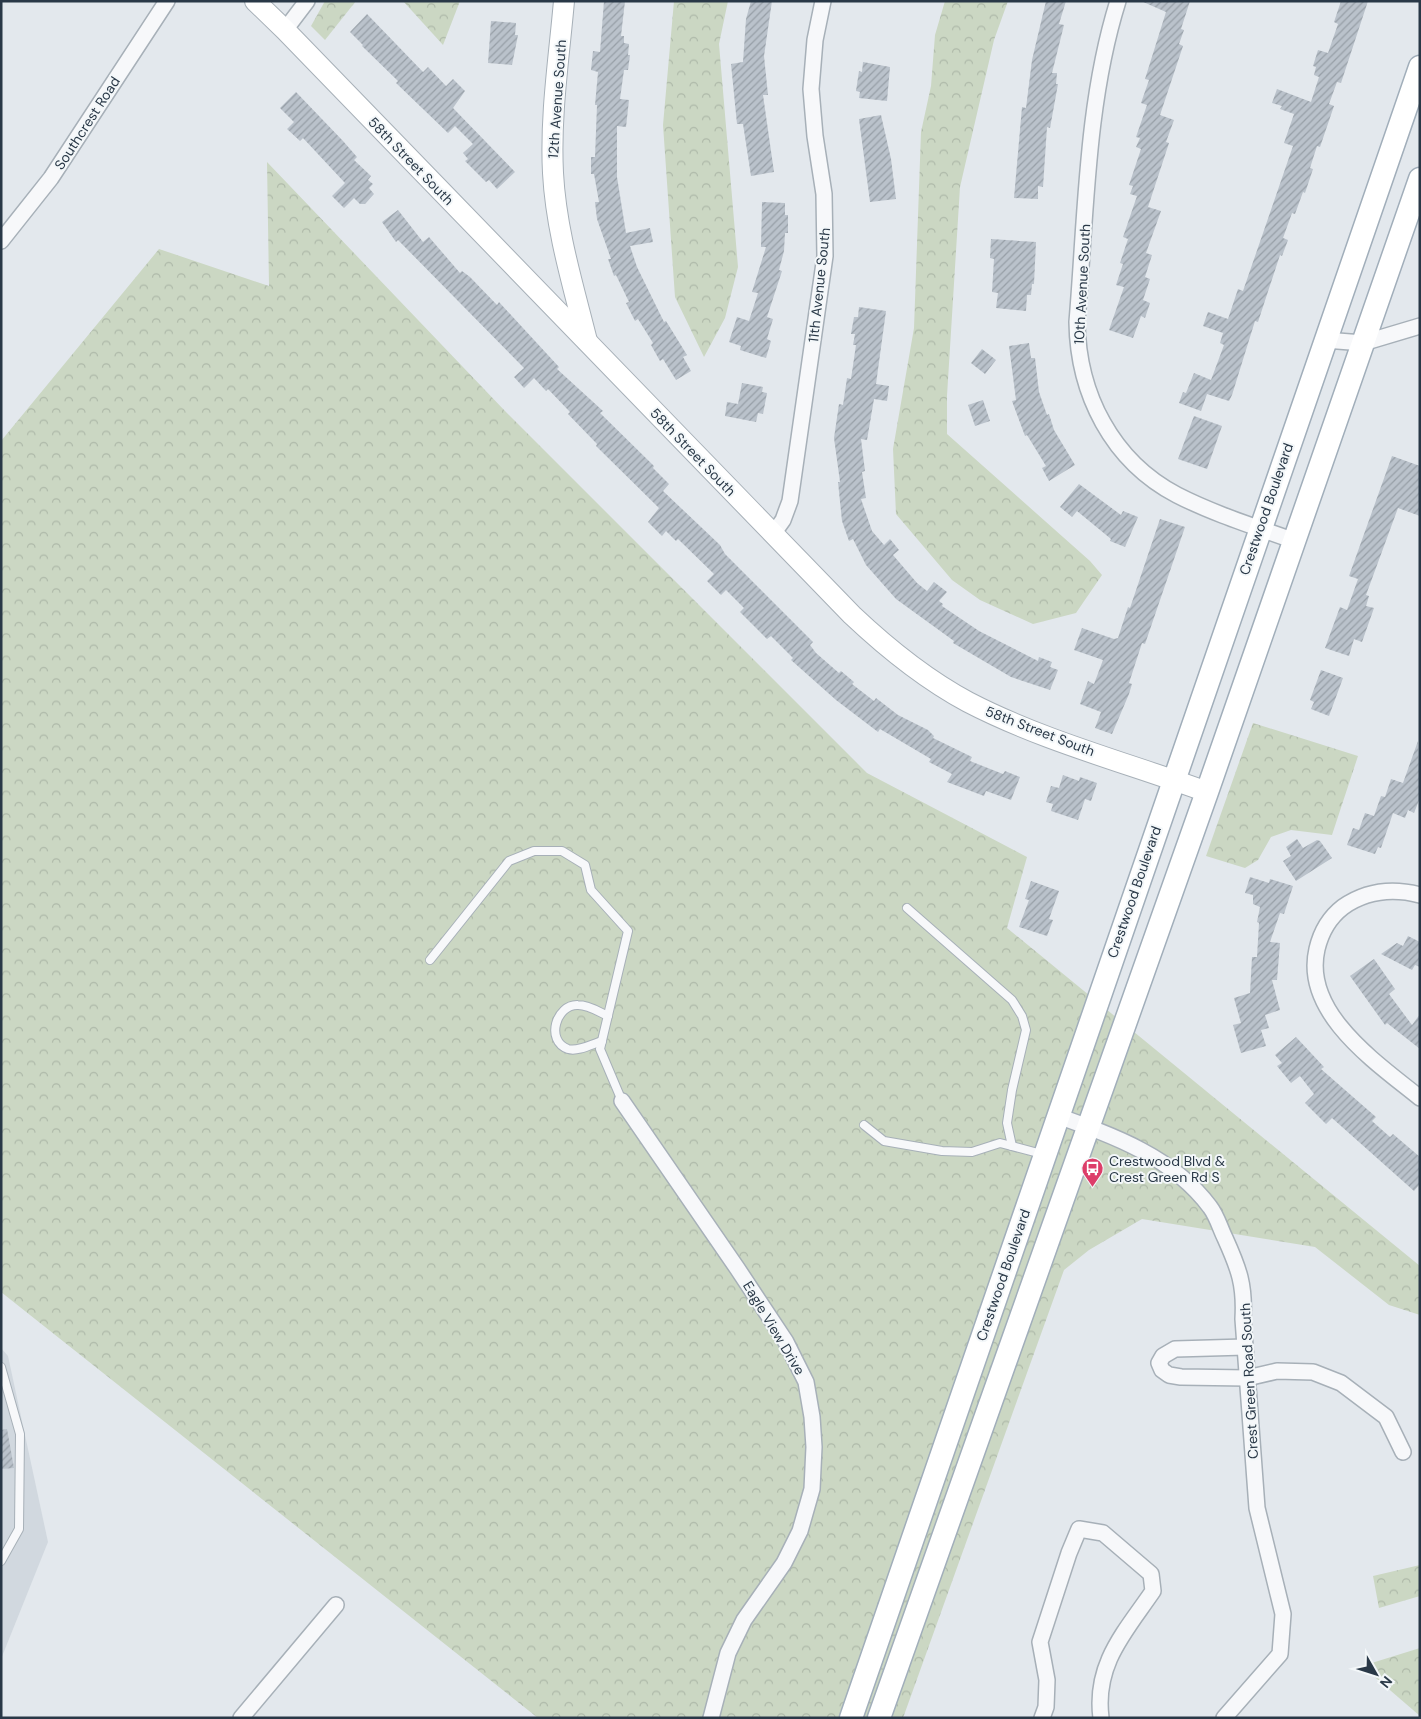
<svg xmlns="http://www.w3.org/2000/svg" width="1421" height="1719" font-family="'DM Sans',sans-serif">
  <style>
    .built { fill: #d1d8df }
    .forest { fill: url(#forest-crowns) }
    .building { fill: url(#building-hatch) }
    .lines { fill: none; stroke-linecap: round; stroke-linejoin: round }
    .lane-casing { stroke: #a7b0b8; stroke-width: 10 }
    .street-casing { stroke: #a7b0b8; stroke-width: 18 }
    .secondary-casing { stroke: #a7b0b8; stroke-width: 22 }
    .primary-casing { stroke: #a1aeba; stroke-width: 25 }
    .lane { stroke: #f7f8fa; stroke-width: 8 }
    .street { stroke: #f7f8fa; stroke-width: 15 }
    .secondary { stroke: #fff; stroke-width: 20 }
    .primary { stroke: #fff; stroke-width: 22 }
    .labels { text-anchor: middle; stroke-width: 4; stroke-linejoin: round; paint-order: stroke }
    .street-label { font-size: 14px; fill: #293847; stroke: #f3f7f9 }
    .poi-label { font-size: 14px; fill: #293847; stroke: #f3f7f9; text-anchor: start }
  </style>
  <defs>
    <pattern id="forest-crowns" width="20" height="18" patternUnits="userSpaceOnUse" patternTransform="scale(1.25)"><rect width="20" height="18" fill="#cbd7c3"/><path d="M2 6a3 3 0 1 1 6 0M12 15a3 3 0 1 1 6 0" fill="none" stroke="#aeb9a9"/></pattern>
    <pattern id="building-hatch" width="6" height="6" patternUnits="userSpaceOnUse" patternTransform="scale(1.25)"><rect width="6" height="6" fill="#bac2cb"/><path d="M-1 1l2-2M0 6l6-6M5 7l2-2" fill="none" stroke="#979fa7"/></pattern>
  </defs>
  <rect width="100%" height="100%" fill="#e3e8ed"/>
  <polygon class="built" points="1,1348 8,1356 48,1542 1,1659"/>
  <g class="forest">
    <polygon points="325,1 356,1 325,40 311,26"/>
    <polygon points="403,1 460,1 443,45"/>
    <polygon points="674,1 728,1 719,44 738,267 725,318 704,357 675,297 663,125"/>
    <polygon points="945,1 1008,1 994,40 960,187 947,396 947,434 1090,561 1102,575 1076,613 1033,624 980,600 952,580 896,514 893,449 914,328 921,132 931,86 935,35"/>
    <polygon points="267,162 505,411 867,773 1027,857 1007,928 1420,1266 1420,1315 1389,1305 1315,1247 1142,1219 1089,1250 1064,1270 903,1718 538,1718 1,1292 1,441 159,249 269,286"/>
    <polygon points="1253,723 1358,756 1332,835 1291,830 1271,837 1258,860 1245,868 1206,856"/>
    <polygon points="1420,1565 1420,1596 1379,1608 1373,1576"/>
    <polygon points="1420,1648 1420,1716 1362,1666"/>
  </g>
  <g class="building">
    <polygon points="604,1 625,1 621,36 624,36 624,43 629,44 628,55 630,55 628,70 624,70 620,99 629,100 626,127 617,126 617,177 626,233 650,228 653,242 630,246 637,267 664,322 666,321 687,355 683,357 691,371 676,380 663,359 660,361 651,345 653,343 638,319 635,321 626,303 629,302 616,275 614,276 608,259 611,259 597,219 595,202 599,202 594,174 591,174 591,157 595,157 597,105 595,105 598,72 591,70 593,51 600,52"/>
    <polygon points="751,1 772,1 764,56 768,95 763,95 774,172 751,176 743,124 737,124 731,64 743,62 746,19"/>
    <polygon points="1046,1 1066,1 1059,24 1064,25 1052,73 1057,73 1056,84 1058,84 1050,128 1047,127 1043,187 1038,186 1038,199 1014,198 1022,107 1026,108 1032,60"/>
    <polygon points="1141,1 1190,1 1181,29 1184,30 1179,44 1183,46 1160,115 1174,120 1166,142 1169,143 1148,207 1161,211 1146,253 1152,255 1145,277 1150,279 1143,300 1150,303 1145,318 1141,316 1133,338 1109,330 1124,287 1116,285 1123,264 1120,263 1128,239 1123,237 1137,196 1130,194 1133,186 1129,185 1141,149 1136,147 1140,138 1136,137 1147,105 1141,103 1149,80 1145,79 1166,12"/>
    <polygon points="1341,1 1368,1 1341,83 1337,82 1329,104 1334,106 1320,147 1317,146 1310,168 1313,169 1305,193 1303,192 1295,214 1292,213 1283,238 1288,240 1282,256 1280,255 1258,322 1255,321 1232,395 1229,401 1207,394 1201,411 1179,403 1183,392 1186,393 1194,373 1211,380 1224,345 1220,343 1223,333 1203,326 1208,312 1228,319 1238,289 1243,291 1293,146 1284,143 1294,114 1280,109 1282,106 1272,103 1277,89 1311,102 1319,77 1314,75 1316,67 1313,66 1318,50 1328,53 1338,24 1334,22"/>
    <polygon points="367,14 423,72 428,67 446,86 453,79 465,91 453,108 515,172 497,189 489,180 486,182 465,161 468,159 463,153 473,144 455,126 448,133 396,83 398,81 362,46 363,45 350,32"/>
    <polygon points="491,21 516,23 515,35 518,35 512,65 488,63"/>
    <polygon points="863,62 890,67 887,101 859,98 860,92 856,91 859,71 862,72"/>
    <polygon points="296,92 343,141 357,157 354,160 371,176 368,180 373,184 369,188 374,194 365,204 360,204 354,198 344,208 332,196 345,183 303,138 300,141 287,129 294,122 280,108"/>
    <polygon points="881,115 891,159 896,199 870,202 859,119"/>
    <polygon points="762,202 785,203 785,215 788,215 788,233 785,233 784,251 779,270 782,271 767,317 773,319 767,339 771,341 766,358 740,350 741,346 729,342 737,317 749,321 758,293 752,292 766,247 761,247"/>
    <polygon points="398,210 423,242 429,237 460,273 462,271 470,277 497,305 499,302 559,367 557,369 603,411 600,413 654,466 653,468 669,484 663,491 720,545 725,554 813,642 810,645 816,653 839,673 841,671 854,682 852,684 874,701 876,698 898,715 928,730 934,736 933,738 972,757 970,761 1003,774 1005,771 1020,777 1011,800 986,791 984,796 947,782 952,774 929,762 931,759 880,729 878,732 836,700 791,660 793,658 771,636 767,639 740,612 744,608 726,590 721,595 707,581 714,574 678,539 676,541 666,531 662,536 648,522 659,508 596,446 597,444 568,414 570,412 548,389 546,391 534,378 524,388 514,377 524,368 398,240 396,242 382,222"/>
    <polygon points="991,239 1036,242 1034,284 1032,284 1031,295 1027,295 1026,311 996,308 998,293 992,292 994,259 990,258"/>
    <polygon points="859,307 886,311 876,384 889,386 887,401 874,399 867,440 861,439 865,471 862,472 866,498 861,499 872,531 884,545 890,539 899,550 893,555 917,583 927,591 934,582 947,592 939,601 943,604 942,606 979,631 1038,661 1039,657 1052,662 1050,667 1058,670 1050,690 1011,677 953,643 954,641 896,599 866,565 853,539 849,541 842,521 838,482 840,482 834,438 839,404 843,405 847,378 851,379 856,345 853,345 855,334 851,334 854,317 858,317"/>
    <polygon points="1029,343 1031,358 1035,358 1039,392 1047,415 1049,414 1054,430 1075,465 1049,481 1042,468 1046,466 1027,435 1025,436 1012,401 1016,400 1009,346"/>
    <polygon points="982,349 996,360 985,374 971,363"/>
    <polygon points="742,383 763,387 762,392 767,393 763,414 758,413 756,422 725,416 727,402 738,404"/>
    <polygon points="983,400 990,421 975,426 968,405"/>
    <polygon points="1194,416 1222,426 1207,469 1178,459"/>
    <polygon points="1392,456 1420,466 1420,516 1398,508 1366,595 1369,596 1366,606 1374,608 1362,642 1354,639 1349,656 1325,648 1340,607 1347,610 1358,579 1349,576"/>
    <polygon points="1079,484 1121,515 1123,511 1138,517 1125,547 1110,541 1111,539 1077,511 1072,517 1060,507"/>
    <polygon points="1160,519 1185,527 1145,644 1142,643 1129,683 1132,684 1129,694 1112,734 1095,728 1101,712 1080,704 1088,681 1094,684 1103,660 1074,650 1082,628 1114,639 1118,638 1128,607 1130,608"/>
    <polygon points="1321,670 1343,678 1329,716 1311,709 1314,702 1310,700"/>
    <polygon points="1418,741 1420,798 1414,813 1408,810 1405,818 1393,813 1381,848 1378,847 1375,854 1347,845 1353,828 1359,830 1365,813 1374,816 1381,796 1385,797 1391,779 1403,783"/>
    <polygon points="1063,775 1079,781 1080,777 1097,783 1091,801 1085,799 1078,820 1051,811 1053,804 1046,802 1051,786 1059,788"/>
    <polygon points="1297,839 1303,848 1317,840 1320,841 1332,858 1296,881 1283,861 1291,856 1286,847"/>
    <polygon points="1250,877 1269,883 1270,879 1293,886 1284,914 1280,913 1270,942 1280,943 1277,980 1272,980 1280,1010 1265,1015 1269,1028 1261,1030 1266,1046 1241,1053 1233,1025 1241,1023 1234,998 1250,993 1252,957 1257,957 1259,923 1257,922 1260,907 1253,904 1253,895 1245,893"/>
    <polygon points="1031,881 1059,891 1049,919 1053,920 1047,936 1019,927 1029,900 1025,899"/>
    <polygon points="1408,936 1420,942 1420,967 1415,965 1412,970 1381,954 1397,943 1403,946"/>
    <polygon points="1374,959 1395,989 1389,994 1412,1025 1420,1014 1420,1049 1387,1023 1385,1025 1350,976"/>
    <polygon points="1296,1037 1324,1067 1321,1069 1376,1117 1372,1121 1390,1137 1393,1134 1420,1157 1420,1184 1414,1191 1332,1118 1326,1124 1305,1103 1314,1094 1300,1076 1291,1083 1277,1066 1282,1063 1275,1055"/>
    <polygon points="7,1429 14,1468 1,1469 1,1430"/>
  </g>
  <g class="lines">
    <defs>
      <g id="lane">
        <polyline points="907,908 1012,1000 1022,1016 1026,1030 1012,1090 1007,1123 1012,1146"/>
        <polyline points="430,960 509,861 534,851 562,851 585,865 591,890 628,931 600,1049 622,1101"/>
        <path d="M602,1041C592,1044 578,1052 568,1049C545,1041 556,1004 578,1005C589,1005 599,1012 608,1016"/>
        <polyline points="864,1125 884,1141 942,1151 972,1152 1000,1143 1042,1154"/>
        <polyline points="1,1367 20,1434 19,1529 1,1561"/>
      </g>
      <g id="street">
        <path d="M1118,1C1086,103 1086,216 1077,322C1078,394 1112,461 1177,495C1214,514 1256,527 1295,541"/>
        <polyline points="285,30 307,1"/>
        <polyline points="1,241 51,178 167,1"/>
        <polyline points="1325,340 1363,343 1420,326"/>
        <polyline points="773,534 783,520 790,501 825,256 824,194 815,136 811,89 815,40 823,1"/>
        <path d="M1420,895C1393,888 1366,891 1343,907C1330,917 1321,932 1317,949C1302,1013 1377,1063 1420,1098"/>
        <polyline points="622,1101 737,1268 786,1342 806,1382 812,1417 814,1447 812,1489 800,1531 784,1563 744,1620 728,1653 711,1718"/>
        <path d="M1058,1116C1114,1136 1173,1157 1210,1207C1217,1216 1220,1228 1225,1238C1239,1269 1245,1285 1243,1319L1257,1508L1283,1614L1280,1654L1224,1718"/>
        <polyline points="1245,1347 1175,1349 1163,1356 1159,1363 1162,1370 1169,1375 1181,1377 1247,1378 1277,1371 1313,1372 1341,1383 1386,1417 1403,1452"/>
        <polyline points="241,1718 336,1605"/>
        <path d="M1042,1718L1046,1707L1047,1680L1040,1642L1069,1553L1079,1529L1103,1533L1151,1574L1153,1591C1125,1632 1094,1664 1101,1718"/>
      </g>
      <g id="secondary">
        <path d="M255,1L285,30L852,615C888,649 925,679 968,702C1043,741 1128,763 1207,792"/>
        <path d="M564,1C559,58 550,116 553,173C556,230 573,285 587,341"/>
      </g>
      <g id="primary">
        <polyline points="851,1718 1420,67"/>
        <polyline points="879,1718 1207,792 1420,179"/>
      </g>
    </defs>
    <use href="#lane" class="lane-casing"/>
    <use href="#street" class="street-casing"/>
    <use href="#secondary" class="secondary-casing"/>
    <use href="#primary" class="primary-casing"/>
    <use href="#lane" class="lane"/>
    <use href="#street" class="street"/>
    <use href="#secondary" class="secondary"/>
    <use href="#primary" class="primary"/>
  </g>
  <defs>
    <symbol id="bus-pin" viewBox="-11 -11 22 30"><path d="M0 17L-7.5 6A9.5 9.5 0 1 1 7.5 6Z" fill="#dd3d69" stroke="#f3f7f9"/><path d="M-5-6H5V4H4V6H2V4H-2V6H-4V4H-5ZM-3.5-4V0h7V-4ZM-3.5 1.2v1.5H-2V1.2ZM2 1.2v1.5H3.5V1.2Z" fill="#fff"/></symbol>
  </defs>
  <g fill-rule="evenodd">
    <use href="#bus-pin" x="1080" y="1156" width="25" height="34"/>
  </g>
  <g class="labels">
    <g class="street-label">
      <text transform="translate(557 99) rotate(-86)" y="5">12th Avenue South</text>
      <text transform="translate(87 123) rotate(-57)" y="5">Southcrest Road</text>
      <text transform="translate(411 161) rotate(46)" y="5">58th Street South</text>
      <text transform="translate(1082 284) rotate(-87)" y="5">10th Avenue South</text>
      <text transform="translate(819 285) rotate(-84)" y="5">11th Avenue South</text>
      <text transform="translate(693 452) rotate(46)" y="5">58th Street South</text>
      <text transform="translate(1266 509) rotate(-71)" y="5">Crestwood Boulevard</text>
      <text transform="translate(1040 731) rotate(21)" y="5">58th Street South</text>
      <text transform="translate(1134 892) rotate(-71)" y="5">Crestwood Boulevard</text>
      <text transform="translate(1003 1275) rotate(-71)" y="5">Crestwood Boulevard</text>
      <text transform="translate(774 1328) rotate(59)" y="5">Eagle View Drive</text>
      <text transform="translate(1249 1381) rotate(-93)" y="5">Crest Green Road South</text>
    </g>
    <g class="poi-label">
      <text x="1109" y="1166">Crestwood Blvd &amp;<tspan x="1109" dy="16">Crest Green Rd S</tspan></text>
    </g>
  </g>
  <rect width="1421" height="1719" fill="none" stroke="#293847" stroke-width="5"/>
  <g transform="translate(1376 1674) rotate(129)" stroke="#f3f7f9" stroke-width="4" paint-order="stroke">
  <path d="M0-4L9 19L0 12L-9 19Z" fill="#293847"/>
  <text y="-8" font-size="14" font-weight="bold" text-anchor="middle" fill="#293847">N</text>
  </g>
</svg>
